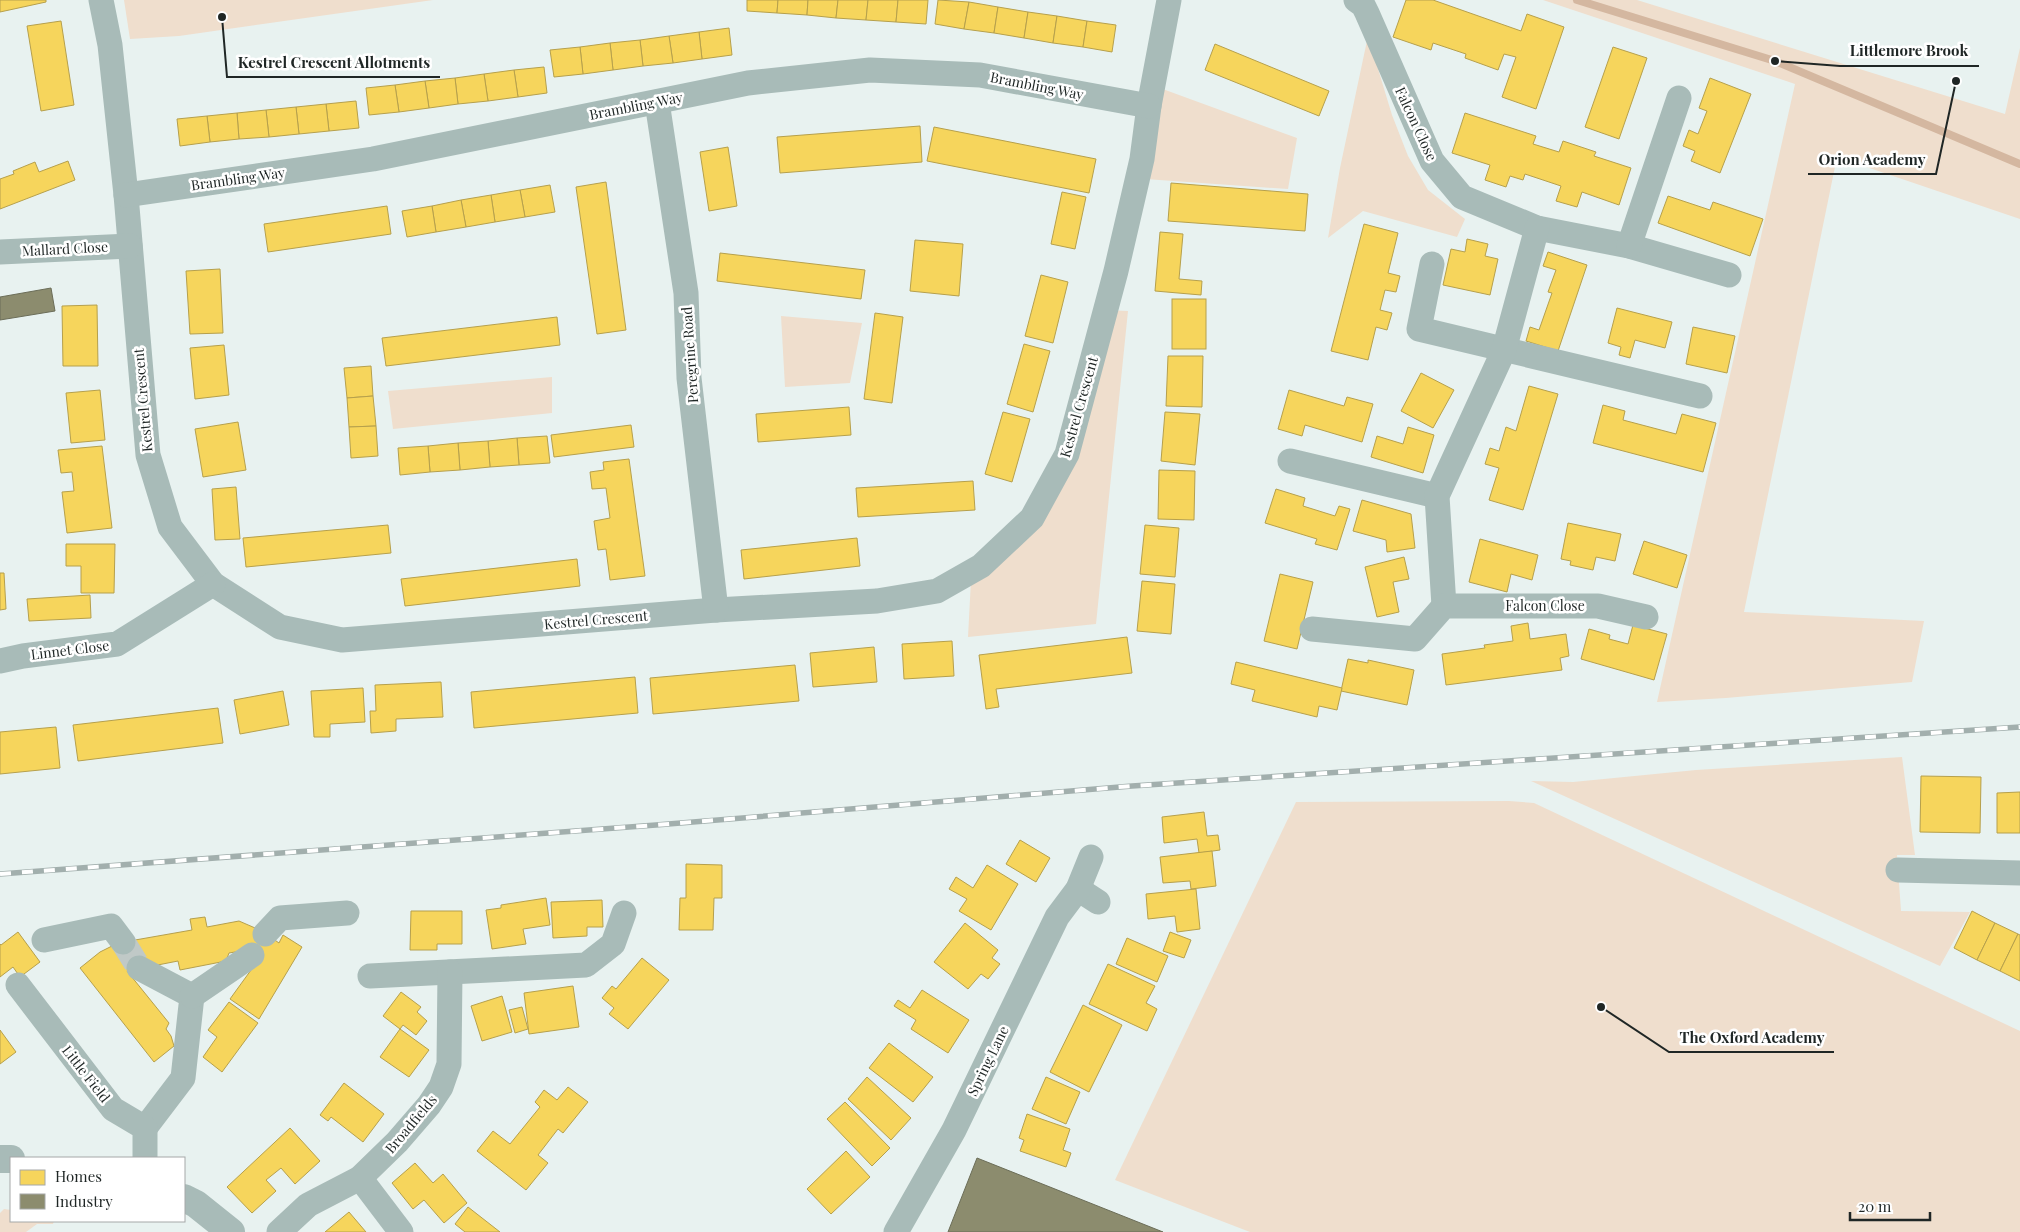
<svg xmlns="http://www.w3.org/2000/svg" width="2020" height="1232" font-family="'Playfair Display',serif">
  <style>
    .green { fill: #efdecd }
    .homes { fill: #f6d55c; stroke: #b6a04c }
    .industry { fill: #8c8c6e; stroke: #6b6d58 }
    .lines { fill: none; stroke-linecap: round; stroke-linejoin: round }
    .stream { stroke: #d4b7a0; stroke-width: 8 }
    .minor-tunnel { stroke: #c0c9c7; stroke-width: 25; stroke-dasharray: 25 12; stroke-linecap: butt }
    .minor { stroke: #a8bbb8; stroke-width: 25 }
    .tertiary { stroke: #a8bbb8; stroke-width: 28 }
    .rail-casing { stroke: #a2afad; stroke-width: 5.5 }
    .rail { stroke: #fff; stroke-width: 4; stroke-dasharray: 11; stroke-linecap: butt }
    .labels { text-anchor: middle; stroke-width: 5; stroke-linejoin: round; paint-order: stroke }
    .street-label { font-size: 14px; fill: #1f2625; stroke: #fff }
    .leader { fill: none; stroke: #1f2625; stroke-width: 2 }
    .callout-dot { fill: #1f2625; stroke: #fff; stroke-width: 2 }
    .callout-label { font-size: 15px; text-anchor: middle; font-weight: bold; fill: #1f2625; stroke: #fff; stroke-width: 5; stroke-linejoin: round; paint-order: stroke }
  </style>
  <rect width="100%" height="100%" fill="#e8f2f0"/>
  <g class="green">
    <polygon points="124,0 433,0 179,36 130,39"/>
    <polygon points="1543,0 1637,0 2005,114 2020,48 2020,219 1837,157 1744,612 1924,621 1912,682 1726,698 1657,702 1795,84"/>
    <polygon points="1368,36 1392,115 1408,156 1428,190 1465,219 1457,237 1363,211 1328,238 1340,168"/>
    <polygon points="1149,84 1297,138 1288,189 1131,178"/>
    <polygon points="1104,310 1128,311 1096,624 968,637 971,580 1034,520"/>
    <polygon points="781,316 862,323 850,383 785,387"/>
    <polygon points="552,377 552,413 393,429 388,391"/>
    <polygon points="1902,757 1915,855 1897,855 1901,911 1970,912 1940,966 1531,781 1573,782 1696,770"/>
    <polygon points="1509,801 1534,803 2020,1031 2020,1232 1250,1232 1115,1180 1296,802"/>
    <polygon points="4,1209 11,1210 11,1221 54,1221 53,1224 37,1224 26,1232 0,1232 0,1213"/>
  </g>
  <g class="homes">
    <polygon points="0,0 46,0 46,2 0,12"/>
    <polygon points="747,0 778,0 777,13 747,11"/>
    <polygon points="778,0 808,0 807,15 777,13"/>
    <polygon points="808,0 838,0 836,18 807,15"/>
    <polygon points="838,0 868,0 866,20 836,18"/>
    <polygon points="868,0 898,0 896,22 866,20"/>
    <polygon points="898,0 928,0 926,24 896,22"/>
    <polygon points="938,0 969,2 964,29 935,24"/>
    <polygon points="1406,0 1433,0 1521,31 1527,14 1564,27 1536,109 1502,97 1516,57 1504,54 1498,70 1465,58 1466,54 1433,43 1431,50 1393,37"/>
    <polygon points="969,2 998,7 994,33 964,29"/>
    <polygon points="998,7 1028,12 1024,38 994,33"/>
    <polygon points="1028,12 1057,16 1053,43 1024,38"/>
    <polygon points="1057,16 1087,21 1083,47 1053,43"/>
    <polygon points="61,21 74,105 41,111 27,26"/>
    <polygon points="1087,21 1116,25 1112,52 1083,47"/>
    <polygon points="729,28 732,55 702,59 699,32"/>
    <polygon points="699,32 702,59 673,63 669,36"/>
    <polygon points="669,36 673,63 643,66 640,40"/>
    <polygon points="640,40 643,66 613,70 610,43"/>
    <polygon points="610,43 613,70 583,74 580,47"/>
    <polygon points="1215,44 1329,91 1319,116 1205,70"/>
    <polygon points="580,47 583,74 554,77 550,50"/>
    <polygon points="1613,47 1647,58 1619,139 1585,127"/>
    <polygon points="544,67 547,93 518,97 514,70"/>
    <polygon points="514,70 518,97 488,101 484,74"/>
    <polygon points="484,74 488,101 458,104 455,78"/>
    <polygon points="455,78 458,104 429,108 425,81"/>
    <polygon points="1710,78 1751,94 1720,173 1691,161 1695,151 1683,146 1689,130 1698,134 1707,111 1699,108"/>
    <polygon points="425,81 429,108 399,112 395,85"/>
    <polygon points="395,85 399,112 369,115 366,88"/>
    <polygon points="356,101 359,128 329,131 326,104"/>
    <polygon points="326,104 329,131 299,134 296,107"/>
    <polygon points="296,107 299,134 269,137 266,110"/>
    <polygon points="266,110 269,137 239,139 237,113"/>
    <polygon points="237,113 239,139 210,142 207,116"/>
    <polygon points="1465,113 1536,136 1533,144 1559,152 1563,141 1596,152 1594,156 1631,168 1619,205 1582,192 1577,207 1556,201 1561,186 1525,174 1523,180 1510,176 1506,187 1485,180 1490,165 1452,153"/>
    <polygon points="207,116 210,142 180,146 177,119"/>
    <polygon points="920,126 922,162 780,173 777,137"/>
    <polygon points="934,127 1096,159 1089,193 927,161"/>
    <polygon points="728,147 737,206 709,211 700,152"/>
    <polygon points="68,161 75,180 0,209 0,179 14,174 13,171 35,162 39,172"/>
    <polygon points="606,182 626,330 597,334 576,187"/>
    <polygon points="1171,183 1308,194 1305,231 1168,221"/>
    <polygon points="550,185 555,212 525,217 520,190"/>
    <polygon points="520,190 525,217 495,222 491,195"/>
    <polygon points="1062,192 1086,197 1075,249 1051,244"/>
    <polygon points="491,195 495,222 466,227 461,200"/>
    <polygon points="1668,196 1710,210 1713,202 1763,219 1750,256 1658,223"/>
    <polygon points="461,200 466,227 436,232 432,206"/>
    <polygon points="387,206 391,234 268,252 264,224"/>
    <polygon points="432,206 436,232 407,237 402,211"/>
    <polygon points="1364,224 1398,233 1388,273 1400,276 1396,292 1385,290 1380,310 1392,313 1387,330 1376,327 1368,360 1331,351"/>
    <polygon points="1160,232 1183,234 1179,279 1202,281 1201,295 1155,291"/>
    <polygon points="1467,239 1488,244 1485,256 1498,259 1490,295 1443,285 1451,249 1465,252"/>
    <polygon points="915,240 963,244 959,296 910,291"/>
    <polygon points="1548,252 1587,265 1558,351 1526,341 1530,327 1539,330 1552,293 1548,292 1556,270 1543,266"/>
    <polygon points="720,253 865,270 861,299 717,281"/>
    <polygon points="220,269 223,333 190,334 186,271"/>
    <polygon points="1041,275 1068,282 1053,343 1025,336"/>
    <rect x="1172" y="299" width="34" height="50"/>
    <polygon points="97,305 98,366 63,366 62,306"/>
    <polygon points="1617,308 1672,322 1665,348 1635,340 1630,358 1619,355 1621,347 1608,343"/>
    <polygon points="875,313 903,317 892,403 864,399"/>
    <polygon points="557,317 560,345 386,366 382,338"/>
    <polygon points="1693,327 1735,336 1727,373 1686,364"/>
    <polygon points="1024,344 1050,351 1033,412 1007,404"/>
    <polygon points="224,345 229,395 195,399 190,348"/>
    <polygon points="1168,356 1203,356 1202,407 1166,406"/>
    <polygon points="371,366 373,396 347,398 344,368"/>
    <polygon points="1421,373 1454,390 1433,428 1401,411"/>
    <polygon points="1529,386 1558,394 1523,510 1489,500 1499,468 1485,464 1490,448 1499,451 1506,427 1516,431"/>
    <polygon points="100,390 105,440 71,443 66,393"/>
    <polygon points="1289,390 1344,406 1347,397 1373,404 1362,442 1305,425 1302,436 1278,429"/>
    <polygon points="373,396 376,426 349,427 347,398"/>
    <polygon points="1603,405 1625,411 1623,420 1676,434 1682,414 1716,423 1703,472 1593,443"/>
    <polygon points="849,407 851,435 758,442 756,414"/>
    <polygon points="1003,412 1030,419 1012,482 985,474"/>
    <polygon points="1165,412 1200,414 1195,465 1161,461"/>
    <polygon points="238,422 246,470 203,477 195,429"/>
    <polygon points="631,425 634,447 554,457 551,435"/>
    <polygon points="376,426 378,456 351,458 349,427"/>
    <polygon points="1408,427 1434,435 1423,473 1371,457 1377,436 1403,444"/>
    <polygon points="547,436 550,463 519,465 517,438"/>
    <polygon points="517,438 519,465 490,467 488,441"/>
    <polygon points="488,441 490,467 460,470 458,443"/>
    <polygon points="458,443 460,470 430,472 428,446"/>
    <polygon points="102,446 112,528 67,533 62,492 74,491 72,472 61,473 58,450"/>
    <polygon points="428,446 430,472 400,475 398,448"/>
    <polygon points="629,459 645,576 610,580 606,549 598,550 594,521 610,518 606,488 592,489 590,472 604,470 603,462"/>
    <polygon points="1159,470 1195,471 1194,520 1158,519"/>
    <polygon points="973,481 975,510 858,517 856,488"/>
    <polygon points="236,487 240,539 215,540 212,489"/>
    <polygon points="1276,489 1305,498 1303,506 1335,516 1339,506 1350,509 1337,550 1315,544 1317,539 1265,523"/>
    <polygon points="1362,500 1411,514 1415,548 1387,552 1386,540 1353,531"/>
    <polygon points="1568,523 1621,534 1615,561 1596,557 1593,570 1570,565 1571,561 1561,559"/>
    <polygon points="388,525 391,553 246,567 243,538"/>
    <polygon points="1145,525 1179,528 1175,577 1140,574"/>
    <polygon points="857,538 860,566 744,579 741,550"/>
    <polygon points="1480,539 1538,555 1532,580 1511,574 1507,592 1469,582"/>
    <polygon points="1644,541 1687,555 1677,588 1633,574"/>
    <polygon points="66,544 115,544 114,593 81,593 81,566 66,566"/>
    <polygon points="1404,557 1409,579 1393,582 1399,612 1377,617 1365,567"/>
    <polygon points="577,559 580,586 405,606 401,579"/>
    <polygon points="0,573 4,573 6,609 0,610"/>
    <polygon points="1280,574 1313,582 1297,649 1264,641"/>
    <polygon points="1142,581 1175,584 1171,634 1137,631"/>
    <polygon points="90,595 91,618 29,621 27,599"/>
    <polygon points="1528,623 1530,639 1566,634 1569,656 1560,658 1562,670 1446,685 1442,654 1485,648 1484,645 1513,641 1511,626"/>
    <polygon points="1633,625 1667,634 1654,680 1581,659 1589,629 1610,635 1609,639 1628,644"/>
    <polygon points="1127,637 1132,673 996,689 999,707 986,709 979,655"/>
    <polygon points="952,641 954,676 904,679 902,644"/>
    <polygon points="874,647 877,682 813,687 810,653"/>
    <polygon points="1348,659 1368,663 1368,660 1414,670 1407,705 1341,691"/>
    <polygon points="1236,662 1342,688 1337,710 1319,706 1317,717 1252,701 1255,690 1231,684"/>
    <polygon points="795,665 799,701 653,714 650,678"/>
    <polygon points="635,677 638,713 474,728 471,692"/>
    <polygon points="441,682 443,717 396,719 396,731 371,733 370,711 376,711 375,685"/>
    <polygon points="363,688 365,722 330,724 330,737 314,737 311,691"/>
    <polygon points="283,691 289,725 240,734 234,700"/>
    <polygon points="218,708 223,743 78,761 73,725"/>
    <polygon points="56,727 60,768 0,774 0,732"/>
    <polygon points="1921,776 1981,777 1980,833 1920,832"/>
    <polygon points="2020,792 2020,833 1997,833 1997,793"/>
    <polygon points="1204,812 1207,836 1218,835 1220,850 1199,853 1197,839 1164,843 1162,817"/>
    <polygon points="1020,840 1050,858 1036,882 1006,864"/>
    <polygon points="1212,851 1216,886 1191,889 1190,881 1163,883 1160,857"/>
    <polygon points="686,864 722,865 722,898 714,898 713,930 679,930 680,898 686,898"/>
    <polygon points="987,865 1018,884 991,930 959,911 967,899 949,889 956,877 973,888"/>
    <polygon points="1196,889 1200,929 1177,932 1175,916 1148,919 1146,894"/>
    <polygon points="546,898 550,925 523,929 526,944 492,949 486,910 501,908 501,905"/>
    <polygon points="602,900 603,927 587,927 587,936 553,938 551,902"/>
    <polygon points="411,911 462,911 462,944 437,944 437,950 410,950"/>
    <polygon points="1972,911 1995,923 1977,960 1954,948"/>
    <polygon points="205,917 207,927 239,921 262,931 279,943 283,935 302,947 259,1019 230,999 259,959 241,951 229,953 226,961 180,970 178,961 127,971 169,1023 166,1029 171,1036 174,1046 154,1062 80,968 100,952 118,943 192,930 190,919"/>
    <polygon points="965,923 998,950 992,958 1000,964 988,979 981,974 968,989 934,962"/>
    <polygon points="1995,923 2018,934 2000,971 1977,960"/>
    <polygon points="18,932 40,962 20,977 13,967 0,977 0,944 1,945"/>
    <polygon points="1170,932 1191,940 1184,958 1163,951"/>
    <polygon points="2018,934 2020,935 2020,981 2000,971"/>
    <polygon points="1127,938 1168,956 1157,982 1116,964"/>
    <polygon points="642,958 669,980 628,1029 609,1014 614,1008 602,998 612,986 616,989"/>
    <polygon points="1108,964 1155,986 1146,1003 1157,1009 1147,1031 1089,1004"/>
    <polygon points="573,986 579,1027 529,1034 524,993"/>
    <polygon points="922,990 969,1020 948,1053 911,1029 916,1020 894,1006 898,1000 910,1008"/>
    <polygon points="401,992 421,1007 417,1012 427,1021 416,1035 403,1025 400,1029 383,1016"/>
    <polygon points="502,996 512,1032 482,1041 471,1006"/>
    <polygon points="229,1002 258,1023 222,1072 203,1057 217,1037 208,1030"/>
    <polygon points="1083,1005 1122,1025 1089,1092 1050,1072"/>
    <polygon points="522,1007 528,1029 515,1033 509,1010"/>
    <polygon points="400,1029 429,1050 409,1077 380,1057"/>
    <polygon points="0,1030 16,1052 0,1064"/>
    <polygon points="889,1043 933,1077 913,1102 869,1068"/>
    <polygon points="867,1077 911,1118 891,1140 848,1099"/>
    <polygon points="1046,1077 1080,1092 1066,1124 1032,1109"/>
    <polygon points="344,1083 384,1114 363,1142 331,1117 328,1121 320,1115"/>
    <polygon points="568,1087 588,1102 563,1133 558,1129 538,1155 548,1163 526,1190 477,1151 493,1131 510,1144 540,1107 535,1102 544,1090 557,1100"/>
    <polygon points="845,1102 890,1148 872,1166 827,1119"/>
    <polygon points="1027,1114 1070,1129 1063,1150 1071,1153 1066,1167 1020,1151 1024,1140 1019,1138"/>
    <polygon points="290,1128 320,1161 295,1184 281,1168 266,1180 276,1191 252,1213 227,1187"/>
    <polygon points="846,1151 870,1177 831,1214 807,1189"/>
    <polygon points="415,1163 433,1183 443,1174 467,1203 444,1223 424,1200 413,1209 392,1183"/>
    <polygon points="468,1207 500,1232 465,1232 455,1224"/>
    <polygon points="349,1212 366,1232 325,1232"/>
  </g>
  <g class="industry">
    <polygon points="51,288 55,311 0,320 0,297"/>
    <polygon points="977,1158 1163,1232 948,1232"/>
  </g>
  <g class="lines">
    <polyline class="stream" points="1577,0 1775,61 2020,164"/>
    <polyline class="minor-tunnel" points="123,942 139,968"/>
    <g class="minor">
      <polyline points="101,0 110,45 126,195 148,455 170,527 213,584 280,627 342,640 716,610 877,601 937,591 981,566 1032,518 1067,454 1116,271 1142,159 1149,106 1169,0"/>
      <polyline points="1356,0 1363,5 1367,13 1432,161 1462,197 1537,228 1629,246 1729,275"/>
      <polyline points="657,102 686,293 689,378 716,610"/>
      <polyline points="126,195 373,159 748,83 870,70 980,75 1149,106"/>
      <polyline points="1629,246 1679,98"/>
      <polyline points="0,252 130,246"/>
      <polyline points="1432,264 1419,329 1700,396"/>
      <polyline points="1290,461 1437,496"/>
      <polyline points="1444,606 1437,496 1504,350 1537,228"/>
      <polyline points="1312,629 1415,639 1444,606 1598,606 1646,617"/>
      <polyline points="0,661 23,656 117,644 213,584"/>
      <polyline points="1898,870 2020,873"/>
      <polyline points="1078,889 1098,902"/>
      <polyline points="265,934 280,918 347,913"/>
      <polyline points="44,940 111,926 123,942"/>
      <polyline points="139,968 192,996 183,1078 145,1128"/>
      <polyline points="370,976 586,965 613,944 624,913"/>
      <polyline points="18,985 113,1109 145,1128 145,1158"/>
      <polyline points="192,996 252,955"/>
      <polyline points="360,1178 401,1232"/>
      <polyline points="279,1232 308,1205 360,1178 397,1142 429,1105 441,1087 449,1064 450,972"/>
      <polyline points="896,1232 954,1130 1057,917 1078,889 1091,857"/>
    </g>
    <g class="tertiary">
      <polyline points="0,1159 11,1159"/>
      <polyline points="184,1198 196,1204 231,1232"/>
    </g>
    <defs>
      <polyline id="rail" points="0,874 656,825 1132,786 2020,727"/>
    </defs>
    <use href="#rail" class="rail-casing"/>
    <use href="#rail" class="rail"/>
  </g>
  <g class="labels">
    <g class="street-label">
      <text transform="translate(1037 86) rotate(11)" y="5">Brambling Way</text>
      <text transform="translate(636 106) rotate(-11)" y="5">Brambling Way</text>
      <text transform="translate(1416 124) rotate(65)" y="5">Falcon Close</text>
      <text transform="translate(238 179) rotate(-8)" y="5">Brambling Way</text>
      <text transform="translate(65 249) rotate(-3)" y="5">Mallard Close</text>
      <text transform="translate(690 355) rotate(-94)" y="5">Peregrine Road</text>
      <text transform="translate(143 400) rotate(-95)" y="5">Kestrel Crescent</text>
      <text transform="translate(1079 407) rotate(-74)" y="5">Kestrel Crescent</text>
      <text x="1545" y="611">Falcon Close</text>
      <text transform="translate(596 620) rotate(-5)" y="5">Kestrel Crescent</text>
      <text transform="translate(70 650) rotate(-7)" y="5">Linnet Close</text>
      <text transform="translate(988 1061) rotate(-64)" y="5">Spring Lane</text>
      <text transform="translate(86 1074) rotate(52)" y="5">Little Field</text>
      <text transform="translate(411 1124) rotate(-50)" y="5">Broadfields</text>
    </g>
  </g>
  <path class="leader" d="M1775 61L1840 66H1979M222 17L227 77H440M1956 81L1936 174H1808M1601 1007L1669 1052H1834"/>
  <g class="callout-dot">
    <circle cx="1775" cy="61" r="5"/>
    <circle cx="222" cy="17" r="5"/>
    <circle cx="1956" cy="81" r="5"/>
    <circle cx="1601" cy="1007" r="5"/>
  </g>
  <g class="callout-label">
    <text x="1909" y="56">Littlemore Brook</text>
    <text x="334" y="68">Kestrel Crescent Allotments</text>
    <text x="1872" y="165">Orion Academy</text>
    <text x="1752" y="1043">The Oxford Academy</text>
  </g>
  <rect x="10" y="1157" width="175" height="65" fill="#ffffff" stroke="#a5a8a8"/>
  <rect x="20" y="1170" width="25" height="15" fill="#f6d55c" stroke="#a5a8a8"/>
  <text x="55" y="1182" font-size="15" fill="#1f2625">Homes</text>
  <rect x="20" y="1194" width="25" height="15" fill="#8c8c6e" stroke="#a5a8a8"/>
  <text x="55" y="1207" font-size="15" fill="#1f2625">Industry</text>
  <path d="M1850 1212v8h80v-8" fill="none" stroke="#1f2625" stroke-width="2.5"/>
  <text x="1858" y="1212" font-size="15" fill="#1f2625" stroke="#ffffff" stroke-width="4" paint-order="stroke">20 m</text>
</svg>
